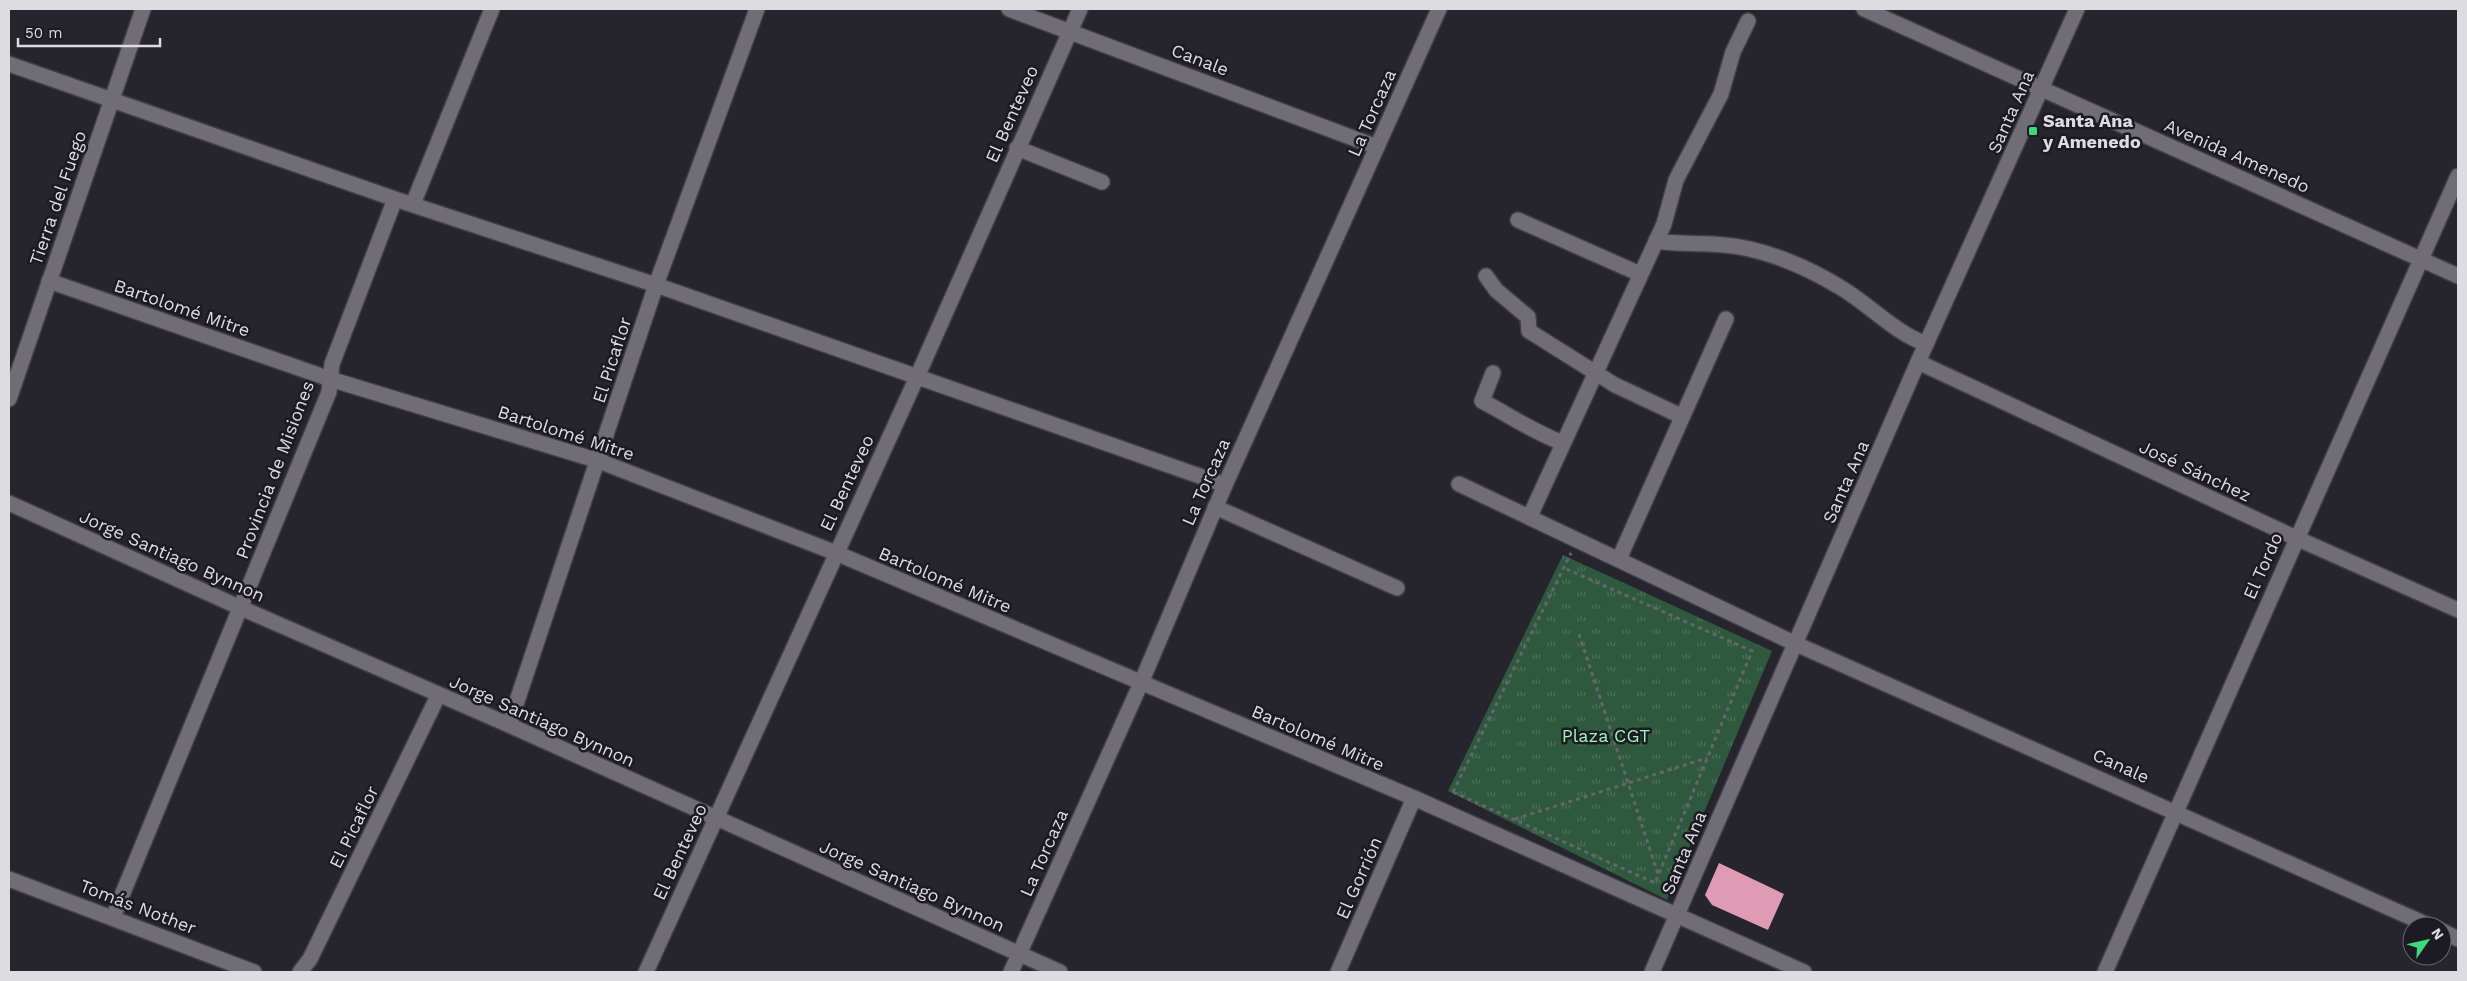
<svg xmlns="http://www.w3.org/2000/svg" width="2467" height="981" font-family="'Work Sans',sans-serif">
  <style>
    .park { fill: url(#park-tufts) }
    .building { fill: #de9bb3 }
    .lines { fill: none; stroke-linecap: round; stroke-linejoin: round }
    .minor-casing { stroke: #403f45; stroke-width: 18 }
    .path { stroke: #67656c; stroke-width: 3; stroke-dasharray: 4 4; stroke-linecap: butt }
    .minor { stroke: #706d77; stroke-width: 15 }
    .poi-dot { fill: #41d77c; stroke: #1c1a22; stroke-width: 2 }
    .labels { text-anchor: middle; stroke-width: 5; stroke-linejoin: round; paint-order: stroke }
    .street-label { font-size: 18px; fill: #dddce1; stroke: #1c1a22 }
    .poi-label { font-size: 18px; font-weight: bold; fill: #dddce1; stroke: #1c1a22; text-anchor: start }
    .park-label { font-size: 18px; fill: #9ff4bc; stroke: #1c1a22 }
  </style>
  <defs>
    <pattern id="park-tufts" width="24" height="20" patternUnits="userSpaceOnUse" patternTransform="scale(1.25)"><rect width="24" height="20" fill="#2e593e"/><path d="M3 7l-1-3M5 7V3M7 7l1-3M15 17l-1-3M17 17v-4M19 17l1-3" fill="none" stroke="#4c705a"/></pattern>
  </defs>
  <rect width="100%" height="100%" fill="#26242c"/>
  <polygon class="park" points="1563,555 1772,651 1667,900 1448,791"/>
  <polygon class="building" points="1719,863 1784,894 1768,930 1712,905 1705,895"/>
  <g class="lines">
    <defs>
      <g id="minor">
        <polyline points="1009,9 1377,147"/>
        <polyline points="1864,9 2458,276"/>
        <polyline points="9,64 395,199 656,285 1225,485"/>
        <polyline points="1017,148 1102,182"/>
        <polyline points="413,204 492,9"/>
        <polyline points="1518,220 1640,274"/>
        <path d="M1656,241C1679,245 1701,242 1724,245C1762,248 1805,266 1838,286C1868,303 1893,332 1926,344"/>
        <polyline points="1486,276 1496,290 1528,317 1529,331 1615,385 1681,416"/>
        <polyline points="49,281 330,379 599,461 836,553 1414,798 1804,972"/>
        <polyline points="1918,362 2296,538 2458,610"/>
        <path d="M1493,373L1482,401C1509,415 1535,433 1563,443"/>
        <polyline points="9,399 143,9"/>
        <polyline points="1459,484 1796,644 2430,926"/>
        <polyline points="9,503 241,608 509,725 1060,972"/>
        <polyline points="1215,507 1397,588"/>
        <polyline points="1530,516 1664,224 1676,180 1721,94 1733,52 1748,21"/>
        <polyline points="1619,559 1726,319"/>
        <polyline points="509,725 656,285 757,9"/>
        <polyline points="9,879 254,972"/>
        <polyline points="113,917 329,392 332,364 395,199"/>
        <polyline points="2442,931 2458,939"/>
        <polyline points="300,972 310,959 438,696"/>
        <polyline points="646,972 917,377 1080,9"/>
        <polyline points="1011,972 1141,683 1225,485 1439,9"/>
        <polyline points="1338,972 1414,798"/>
        <polyline points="1652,972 1918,362 2077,9"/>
        <polyline points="2105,972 2458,176"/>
      </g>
    </defs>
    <use href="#minor" class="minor-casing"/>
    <g class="path">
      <polyline points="1579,634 1658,874"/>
      <polyline points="1453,792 1655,883 1752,651 1564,568"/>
      <polyline points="1453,792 1571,553"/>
      <polyline points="1515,819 1707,758"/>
    </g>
    <use href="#minor" class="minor"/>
  </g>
  <rect class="poi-dot" x="2028" y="126" width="10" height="10" rx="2.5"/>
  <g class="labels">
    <g class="street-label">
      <text transform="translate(1200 60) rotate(21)" y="6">Canale</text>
      <text transform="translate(2011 112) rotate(-66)" y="6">Santa Ana</text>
      <text transform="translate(1372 113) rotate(-66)" y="6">La Torcaza</text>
      <text transform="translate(1012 114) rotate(-66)" y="6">El Benteveo</text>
      <text transform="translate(2237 156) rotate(24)" y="6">Avenida Amenedo</text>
      <text transform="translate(58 198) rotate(-71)" y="6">Tierra del Fuego</text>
      <text transform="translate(182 308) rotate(19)" y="6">Bartolomé Mitre</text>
      <text transform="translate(612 360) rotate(-72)" y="6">El Picaflor</text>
      <text transform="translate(566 433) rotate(18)" y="6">Bartolomé Mitre</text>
      <text transform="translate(275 470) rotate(-69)" y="6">Provincia de Misiones</text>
      <text transform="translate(2195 471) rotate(25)" y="6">José Sánchez</text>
      <text transform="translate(1206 482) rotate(-66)" y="6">La Torcaza</text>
      <text transform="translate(1846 482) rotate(-66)" y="6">Santa Ana</text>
      <text transform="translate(847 483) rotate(-65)" y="6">El Benteveo</text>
      <text transform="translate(172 556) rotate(24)" y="6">Jorge Santiago Bynnon</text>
      <text transform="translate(2263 566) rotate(-66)" y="6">El Tordo</text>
      <text transform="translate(945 580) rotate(23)" y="6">Bartolomé Mitre</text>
      <text transform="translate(542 721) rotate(24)" y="6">Jorge Santiago Bynnon</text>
      <text transform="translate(1318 738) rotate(23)" y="6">Bartolomé Mitre</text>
      <text transform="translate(2121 766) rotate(24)" y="6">Canale</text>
      <text transform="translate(354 827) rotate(-64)" y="6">El Picaflor</text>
      <text transform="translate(680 852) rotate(-65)" y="6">El Benteveo</text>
      <text transform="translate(1044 853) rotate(-66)" y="6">La Torcaza</text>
      <text transform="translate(1684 853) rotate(-67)" y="6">Santa Ana</text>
      <text transform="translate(1359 878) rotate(-66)" y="6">El Gorrión</text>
      <text transform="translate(912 886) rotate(24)" y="6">Jorge Santiago Bynnon</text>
      <text transform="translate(138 907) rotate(21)" y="6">Tomás Nother</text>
    </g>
    <g class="poi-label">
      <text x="2043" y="127">Santa Ana<tspan x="2043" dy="21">y Amenedo</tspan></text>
    </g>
    <g class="park-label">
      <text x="1606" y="742">Plaza CGT</text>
    </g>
  </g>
  <rect width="2467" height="981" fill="none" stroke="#dddce1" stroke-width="20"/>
  <g transform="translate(2427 941) rotate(56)"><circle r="24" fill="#1c1a22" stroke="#69686e"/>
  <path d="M0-4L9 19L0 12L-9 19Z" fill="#41d77c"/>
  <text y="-8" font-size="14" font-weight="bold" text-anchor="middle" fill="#dddce1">N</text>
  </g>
  <path d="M18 38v8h142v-8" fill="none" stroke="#dddce1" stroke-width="2.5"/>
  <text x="25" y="38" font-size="15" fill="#dddce1" stroke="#1c1a22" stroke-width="4" paint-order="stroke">50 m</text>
</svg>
